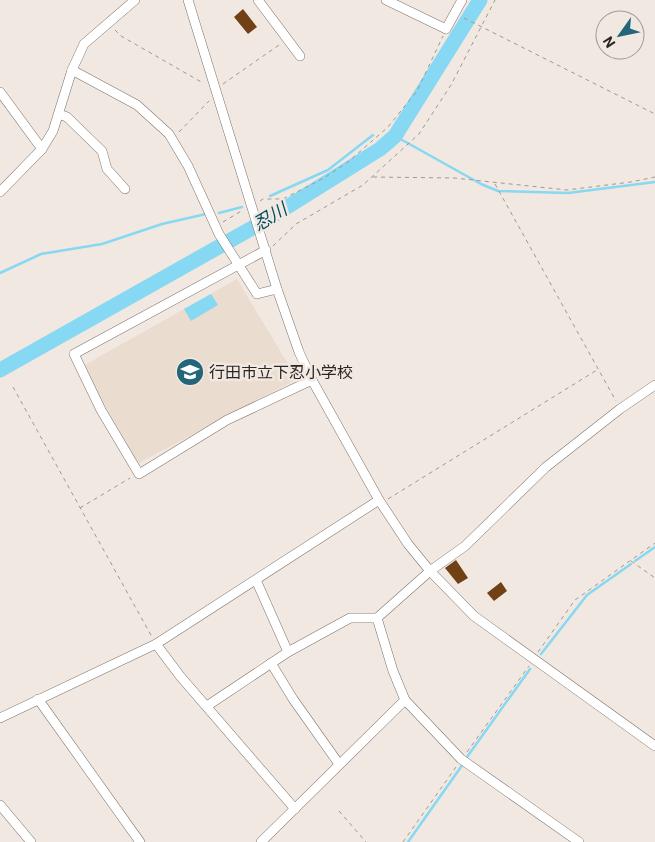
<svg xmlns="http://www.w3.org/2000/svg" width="655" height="842" font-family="Roboto,'Noto Sans JP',sans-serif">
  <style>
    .built { fill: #ebdcd0 }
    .water { fill: #87d8f2 }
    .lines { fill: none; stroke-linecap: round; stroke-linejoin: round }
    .stream { stroke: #87d8f2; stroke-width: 2.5 }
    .river { stroke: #87d8f2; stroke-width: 15 }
    .building { fill: #714115 }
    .minor-casing { stroke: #7c746f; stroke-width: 10 }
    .path { stroke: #9f9893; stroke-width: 1; stroke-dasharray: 4 4; stroke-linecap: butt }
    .minor { stroke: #fff; stroke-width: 9 }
    .labels { text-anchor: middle; stroke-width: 5; stroke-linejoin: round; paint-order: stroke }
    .poi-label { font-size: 16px; fill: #292623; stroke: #f1e8e2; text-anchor: start }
    .water-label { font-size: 18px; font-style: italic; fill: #004c5e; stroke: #f1e8e2 }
  </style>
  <rect width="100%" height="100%" fill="#f1e8e2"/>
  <polygon class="built" points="237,279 297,379 137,464 83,366"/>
  <polygon class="water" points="211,294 218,305 191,321 184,309"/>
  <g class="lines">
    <g class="stream">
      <polyline points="395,136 481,184 498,191 568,193 655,182"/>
      <polyline points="270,196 328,170 373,135"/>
      <polyline points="219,213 242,207"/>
      <polyline points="0,273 41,254 102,244 162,224 206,214"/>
      <polyline points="635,561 655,547"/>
      <polyline points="541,654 587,595 631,564"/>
      <polyline points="467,757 530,669"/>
      <polyline points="408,842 463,764"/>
    </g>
    <polyline class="river" points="0,370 263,222 380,149 395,136 480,0"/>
  </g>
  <g class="building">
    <polygon points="243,9 257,27 248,34 234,17"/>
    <polygon points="456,560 468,578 458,584 445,568"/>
    <polygon points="501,582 507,591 494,601 487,593"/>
  </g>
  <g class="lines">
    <defs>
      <g id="minor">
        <polyline points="188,0 277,289 299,352 312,380 379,500 408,544 430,571 474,616 655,746"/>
        <polyline points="258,0 300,56"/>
        <polyline points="386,0 446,29 462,0"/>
        <polyline points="72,70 137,105 169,134 188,166 219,234 257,294 277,289"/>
        <polyline points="0,92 42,149"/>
        <polyline points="59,114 67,117 102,151 107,169 125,189"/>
        <polyline points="0,192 42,149 53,131 72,70 84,44 135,0"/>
        <polyline points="266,250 74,354 101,410 139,474 227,420 312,380"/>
        <polyline points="256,580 288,652"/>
        <polyline points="156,644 180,676 295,809"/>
        <polyline points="271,663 293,699 339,764"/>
        <polyline points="38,699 140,842"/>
        <polyline points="405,700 461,759 579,842"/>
        <polyline points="207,706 288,652 350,618 377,618"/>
        <polyline points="0,718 156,644 379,500"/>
        <polyline points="0,805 31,842"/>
        <polyline points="261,842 405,700 393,671 377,618 430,571 465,546 546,467 620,409 655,385"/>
      </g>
    </defs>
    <use href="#minor" class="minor-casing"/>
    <g class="path">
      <polyline points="464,18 655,114"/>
      <polyline points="115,30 121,36 203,83"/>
      <polyline points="223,84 279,45"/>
      <polyline points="179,132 209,101"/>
      <polyline points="373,177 454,178 567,190 631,182 655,177"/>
      <polyline points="495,184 616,401"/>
      <polyline points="260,201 263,199 283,199 324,178 348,162 388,127 417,91 443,36"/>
      <polyline points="223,222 243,210"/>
      <polyline points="273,246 296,224 363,185 419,134 451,85 495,0"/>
      <polyline points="319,375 335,366"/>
      <polyline points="13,387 152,637"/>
      <polyline points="388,499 597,370"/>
      <polyline points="80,508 130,478"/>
      <polyline points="631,561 655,578"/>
      <polyline points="538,652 575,600 655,543"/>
      <polyline points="467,752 529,666"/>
      <polyline points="339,811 366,842"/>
      <polyline points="403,842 456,767"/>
    </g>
    <use href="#minor" class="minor"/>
  </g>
  <defs>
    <symbol id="school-disc" viewBox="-11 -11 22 22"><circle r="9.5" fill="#246679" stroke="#f1e8e2"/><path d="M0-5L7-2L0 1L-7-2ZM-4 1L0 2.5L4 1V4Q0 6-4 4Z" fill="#fff"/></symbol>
  </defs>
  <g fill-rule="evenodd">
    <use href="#school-disc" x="174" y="356" width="32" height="32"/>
  </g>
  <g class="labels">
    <g class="poi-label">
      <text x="209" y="378">行田市立下忍小学校</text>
    </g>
    <g class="water-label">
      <text transform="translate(270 217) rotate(-31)" y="6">忍川</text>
    </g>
  </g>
  <g transform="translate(620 35) rotate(237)"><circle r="24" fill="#f1e8e2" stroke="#a19a96"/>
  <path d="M0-4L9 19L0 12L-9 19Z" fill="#246679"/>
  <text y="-8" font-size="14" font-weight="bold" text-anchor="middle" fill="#292623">N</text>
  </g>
</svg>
